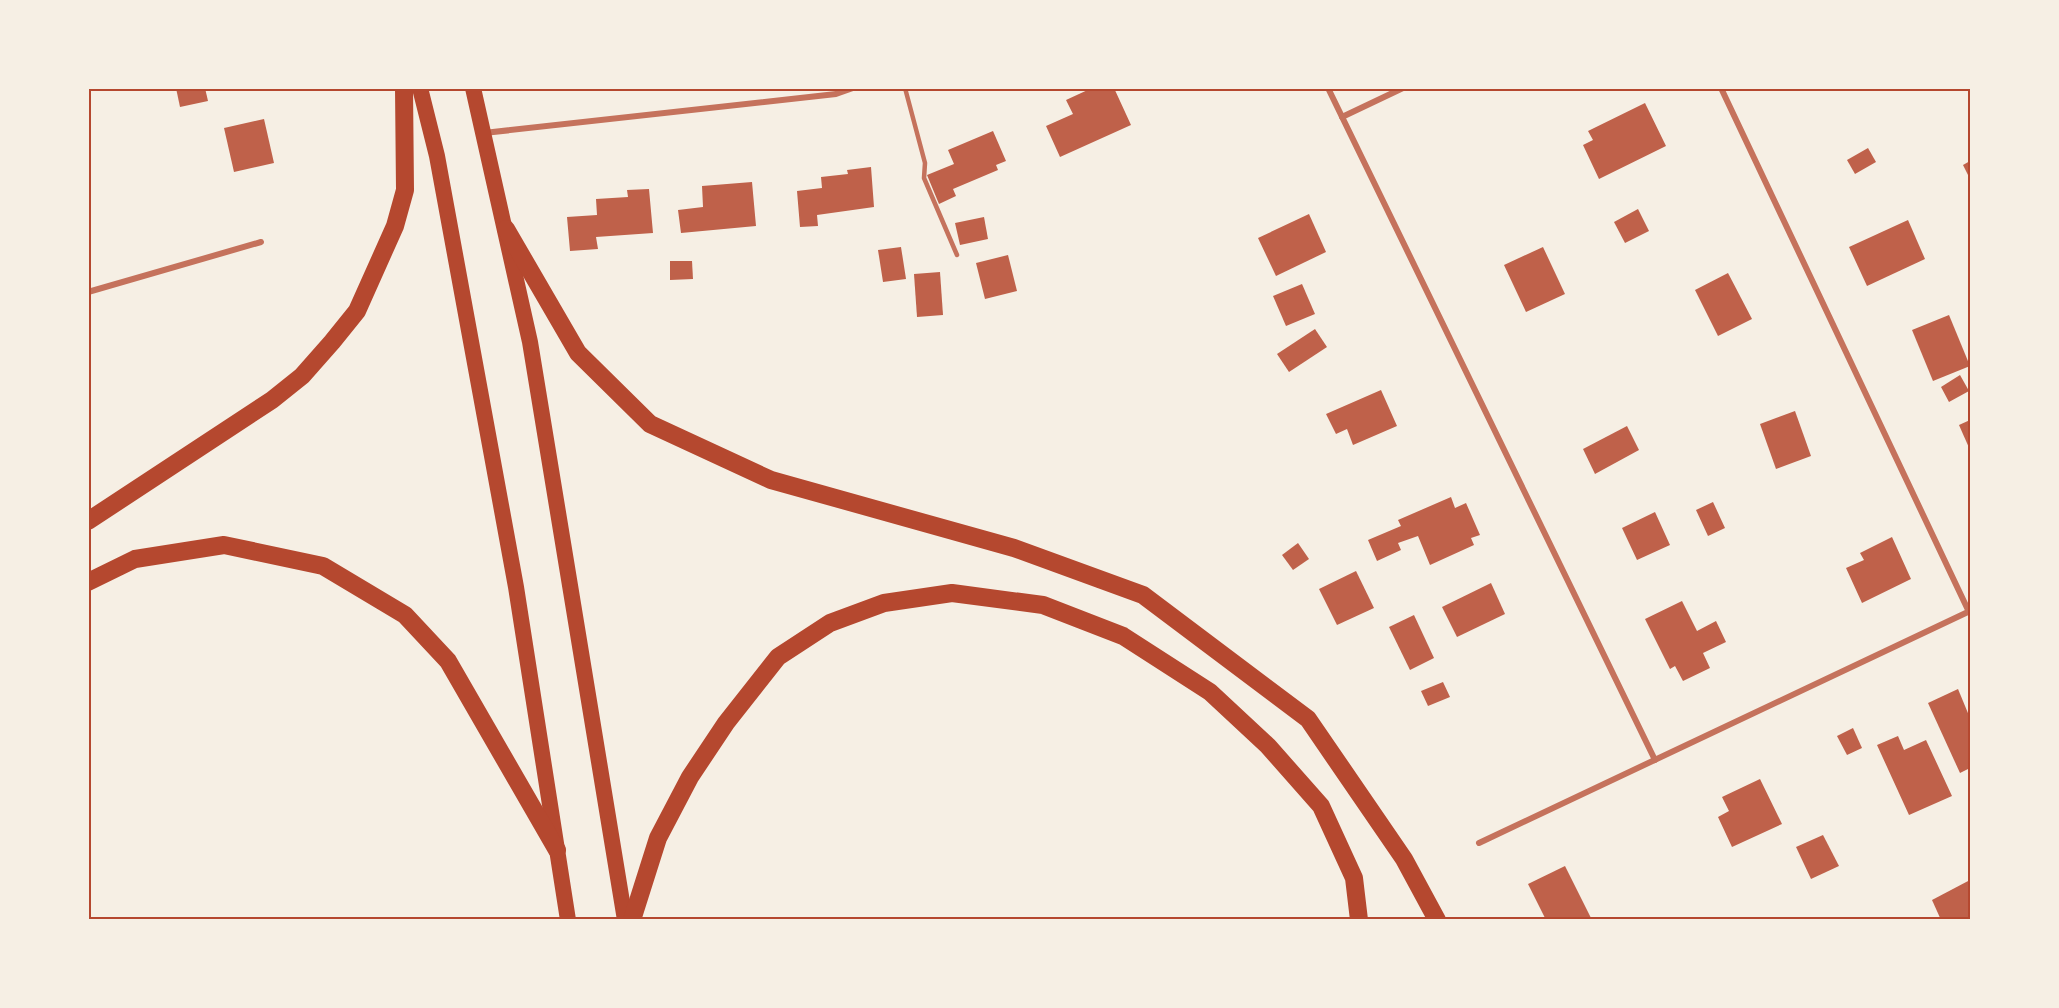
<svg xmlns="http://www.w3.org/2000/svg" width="2059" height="1008" font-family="Manrope,sans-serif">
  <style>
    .building { fill: #bf614a }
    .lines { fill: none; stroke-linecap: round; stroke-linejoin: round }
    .service { stroke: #c5725c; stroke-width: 4.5 }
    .minor { stroke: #c5725c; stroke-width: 6 }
    .trunk { stroke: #b5482f; stroke-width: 16 }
    .motorway { stroke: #b5482f; stroke-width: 18 }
    .neatline { fill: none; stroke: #b5482f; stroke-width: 2 }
  </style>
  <rect width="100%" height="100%" fill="#f6efe4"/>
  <g class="building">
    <polygon points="176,88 205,88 208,101 180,107"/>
    <polygon points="1092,88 1114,88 1131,125 1060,157 1046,126 1073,114 1066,100"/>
    <polygon points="1645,103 1666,146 1599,179 1583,145 1593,140 1588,131"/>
    <polygon points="264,119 274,163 234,172 224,128"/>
    <polygon points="993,131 1006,161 996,165 998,170 953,189 956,196 939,204 927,175 954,164 948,150"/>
    <polygon points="1868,148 1876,162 1855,174 1847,160"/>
    <polygon points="1970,161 1970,179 1963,165"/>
    <polygon points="871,167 874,207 817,215 818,226 800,227 797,191 822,188 821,177 848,174 847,170"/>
    <polygon points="752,182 756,226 681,233 678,210 703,207 702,186"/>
    <polygon points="649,189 653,233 596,237 598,249 570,251 567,217 597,215 596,199 628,197 627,190"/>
    <polygon points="1638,209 1649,231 1625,243 1614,222"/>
    <polygon points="1309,214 1326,252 1276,276 1258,238"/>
    <polygon points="984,217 988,239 960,245 955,223"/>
    <polygon points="1908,220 1925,259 1867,286 1849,247"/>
    <polygon points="901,247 906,279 883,282 878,250"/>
    <polygon points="1543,247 1565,294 1526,312 1504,265"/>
    <polygon points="1008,255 1017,291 985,299 976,263"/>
    <polygon points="670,261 692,261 693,279 670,280"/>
    <polygon points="940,272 943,315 917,317 914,274"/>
    <polygon points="1728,273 1752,319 1718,336 1695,290"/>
    <polygon points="1302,284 1315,314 1286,326 1273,296"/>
    <polygon points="1949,315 1970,366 1933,381 1912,330"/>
    <polygon points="1315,329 1327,347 1289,372 1277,354"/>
    <polygon points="1960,375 1969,391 1949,402 1941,387"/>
    <polygon points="1381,390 1397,426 1353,445 1347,429 1336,434 1326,414"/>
    <polygon points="1795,411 1811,456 1776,469 1760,424"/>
    <polygon points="1970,420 1970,450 1959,425"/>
    <polygon points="1627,426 1639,450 1595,474 1583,449"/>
    <polygon points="1451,497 1455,508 1466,503 1480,535 1471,538 1474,545 1430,565 1418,536 1398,543 1401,550 1377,561 1368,540 1401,526 1398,520"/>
    <polygon points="1713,502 1725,528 1708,536 1696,510"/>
    <polygon points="1655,512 1670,545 1637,560 1622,528"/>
    <polygon points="1892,537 1911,579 1862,603 1846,568 1864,560 1860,553"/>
    <polygon points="1298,543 1309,559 1293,570 1282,555"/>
    <polygon points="1356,571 1374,608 1337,625 1319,589"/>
    <polygon points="1491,583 1505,614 1457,637 1442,607"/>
    <polygon points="1682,601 1697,631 1716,621 1726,642 1703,653 1710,668 1683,681 1675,666 1670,669 1645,619"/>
    <polygon points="1414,615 1434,658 1410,670 1389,627"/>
    <polygon points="1443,682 1450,697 1428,706 1421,691"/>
    <polygon points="1958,689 1970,718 1970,768 1960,773 1928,703"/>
    <polygon points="1853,728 1862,748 1847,755 1837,736"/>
    <polygon points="1898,736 1904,750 1926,740 1952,796 1909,815 1877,745"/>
    <polygon points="1760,779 1782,824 1732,847 1718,817 1729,811 1722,797"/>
    <polygon points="1823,835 1839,866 1811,879 1796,847"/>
    <polygon points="1565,866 1592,920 1546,920 1528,884"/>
    <polygon points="1970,880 1970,920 1941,920 1932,900"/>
  </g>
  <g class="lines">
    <polyline class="service" points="905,88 925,163 924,178 957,255"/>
    <g class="minor">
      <polyline points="1328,88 1655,760"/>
      <polyline points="1721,88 1969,612"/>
      <polyline points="1342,117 1403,88"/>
      <polyline points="484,133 836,94 853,88"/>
      <polyline points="88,292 261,242"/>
      <polyline points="1479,843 1970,611"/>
    </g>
    <g class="trunk">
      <polyline points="420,88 437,156 516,587 568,920"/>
      <polyline points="473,88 530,342 625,920"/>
    </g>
    <g class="motorway">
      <polyline points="506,229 578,353 650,424 771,480 1014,548 1143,595 1308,719 1404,859 1437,920"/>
      <polyline points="88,521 272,400 302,376 332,342 357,311 395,226 405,190 404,88"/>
      <polyline points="88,582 135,559 224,545 323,566 405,615 448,661 557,850"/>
      <polyline points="632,920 658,838 690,777 726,723 778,657 830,623 884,603 952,593 1043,605 1123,636 1210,692 1268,746 1321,806 1354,878 1359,920"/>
    </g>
  </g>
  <rect width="2059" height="1008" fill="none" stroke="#f6efe4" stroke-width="180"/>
  <rect x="90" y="90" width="1879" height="828" class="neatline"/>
</svg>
